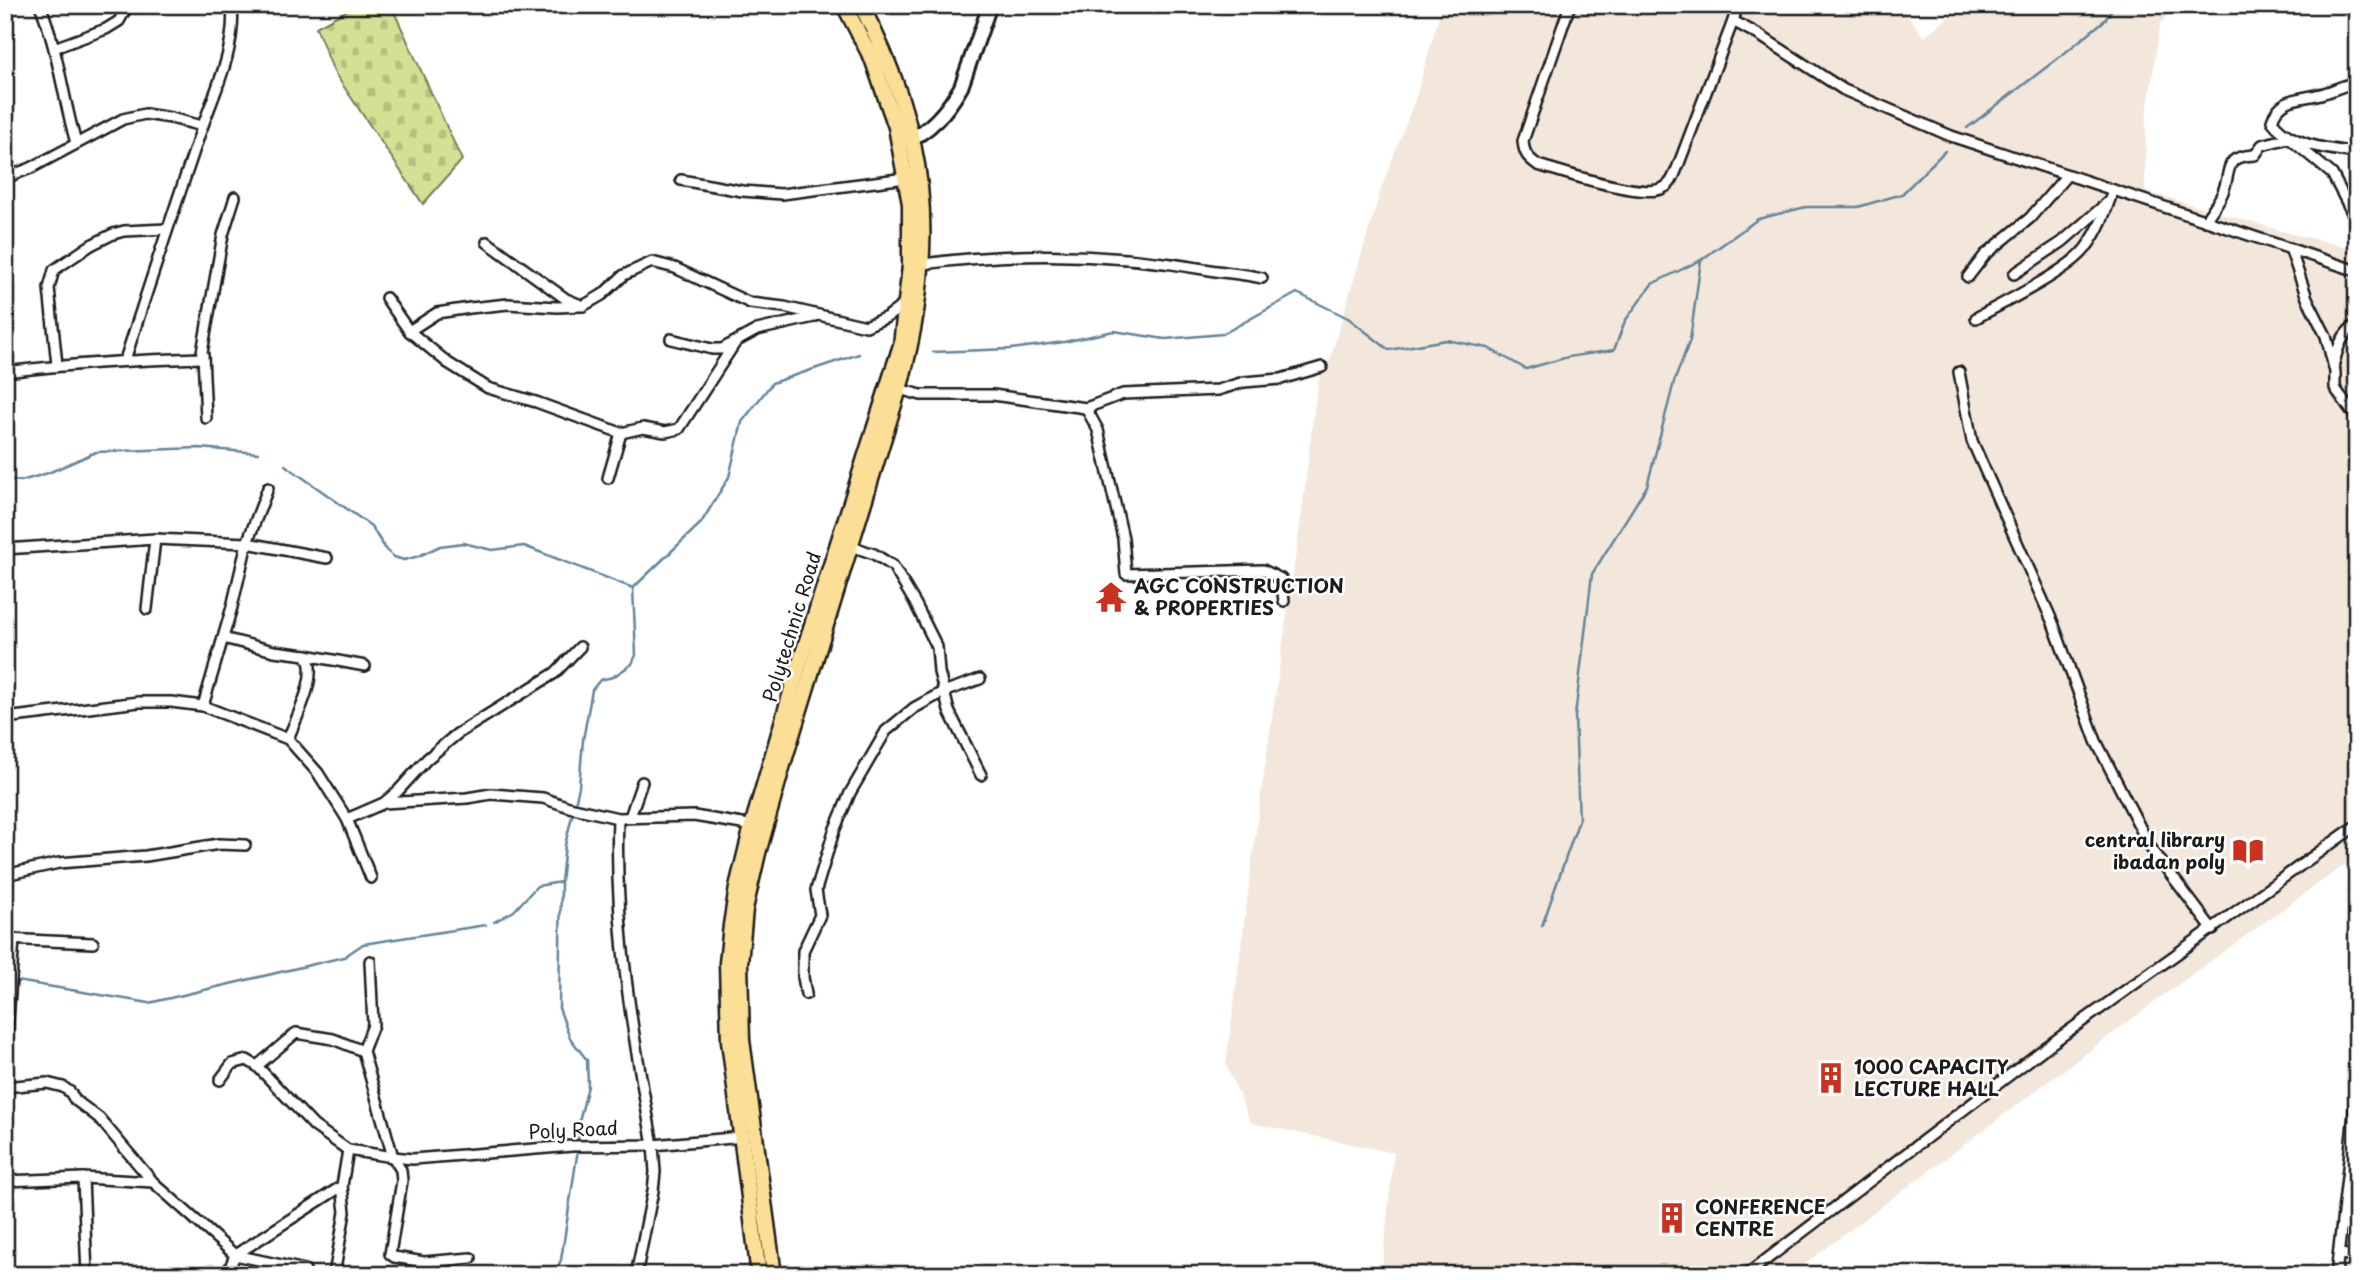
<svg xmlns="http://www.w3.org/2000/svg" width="2362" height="1280" font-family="'Playpen Sans',sans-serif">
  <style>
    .built { fill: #f3e7db }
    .cemetery { fill: url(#cemetery-stones); stroke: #787e58; stroke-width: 2 }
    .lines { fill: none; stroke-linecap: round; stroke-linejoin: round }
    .stream { stroke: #62859c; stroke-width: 2.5 }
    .minor-casing { stroke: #1c1c1c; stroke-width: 14 }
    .secondary-casing { stroke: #1c1c1c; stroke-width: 18 }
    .primary-casing { stroke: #1c1c1c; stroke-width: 19 }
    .minor { stroke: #fff; stroke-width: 9 }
    .secondary { stroke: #fff; stroke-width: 12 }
    .primary { stroke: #fbdf96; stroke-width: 14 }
    .labels { text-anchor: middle; stroke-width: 5; stroke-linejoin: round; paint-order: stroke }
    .poi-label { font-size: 19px; font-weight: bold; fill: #1c1c1c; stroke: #fff; text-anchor: start }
    .street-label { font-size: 19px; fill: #1c1c1c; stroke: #fff }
  </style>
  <defs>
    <pattern id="cemetery-stones" width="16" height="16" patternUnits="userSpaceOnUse" patternTransform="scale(1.75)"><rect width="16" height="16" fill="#d4e194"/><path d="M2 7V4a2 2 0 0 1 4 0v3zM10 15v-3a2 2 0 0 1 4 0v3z" fill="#b5c07f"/></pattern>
  </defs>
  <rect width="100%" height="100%" fill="#fff"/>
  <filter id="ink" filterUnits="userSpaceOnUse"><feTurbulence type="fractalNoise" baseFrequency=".0143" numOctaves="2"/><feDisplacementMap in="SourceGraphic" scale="14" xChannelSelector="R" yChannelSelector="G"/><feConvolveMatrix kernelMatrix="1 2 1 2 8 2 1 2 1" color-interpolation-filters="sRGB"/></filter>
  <g filter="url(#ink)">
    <polygon class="built" points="1442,5 1900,5 1924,37 1963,5 2175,5 2160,25 2146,121 2145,191 2292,234 2357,249 2357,856 2184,980 1790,1275 1381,1275 1394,1153 1251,1123 1226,1065 1259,807 1302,512 1315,402 1319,380 1330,359 1382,186 1416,97"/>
    <polygon class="cemetery" points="357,5 391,5 462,160 423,204 334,72 316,27"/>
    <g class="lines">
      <g class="stream">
        <polyline points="1967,128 2061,56 2105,20 2115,5"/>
        <polyline points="933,352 1011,349 1064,342 1114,331 1165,339 1223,334 1297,293 1348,318 1389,350 1446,340 1488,348 1526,369 1568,357 1614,350 1625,321 1652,284 1701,260 1758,219 1806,207 1858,207 1902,194 1945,151"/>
        <polyline points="285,465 371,526 386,550 394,557 404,560 419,556 440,546 463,543 492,550 524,546 633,588"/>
        <polyline points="5,479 21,481 48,473 96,452 199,448 258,453"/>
        <polyline points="494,922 514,911 537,886 561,882"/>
        <polyline points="1542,926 1579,820 1575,716 1592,574 1647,486 1674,382 1690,340 1701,260"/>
        <polyline points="5,979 149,1003 344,957 363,944 486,925"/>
        <polyline points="578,1142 580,1118 588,1086 587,1060 570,1038 559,1008 561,882 565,845 579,787 583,740 592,690 600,680 613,677 632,664 636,655 633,588 701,523 729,477 742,422 772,383 859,354"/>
        <polyline points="554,1275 561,1260 578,1149"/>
      </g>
      <defs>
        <g id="minor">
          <path d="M40,5C58,49 63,98 76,143"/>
          <path d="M1570,5L1523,141C1524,154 1528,158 1538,165C1562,172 1643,199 1663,188C1672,184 1674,175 1678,166L1733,21L1759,35L1844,90L1951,136L2357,271"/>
          <polyline points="1733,21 1738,5"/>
          <polyline points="54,48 106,29 119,21 128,5"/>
          <path d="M2357,83C2344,84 2336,90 2324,93C2303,100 2280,95 2272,121C2290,146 2328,149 2357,153"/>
          <polyline points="5,178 31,168 123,119 145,114 171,118 202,126"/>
          <polyline points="681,180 742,191 782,194 906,178"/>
          <path d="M2205,221C2211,211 2219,202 2223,192C2232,169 2223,156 2255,155L2262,145L2289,138L2332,174L2357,222"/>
          <polyline points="487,242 566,299 583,306 602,295 624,275 652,262 675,268 750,303 784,307 866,326 887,317 905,304"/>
          <polyline points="2290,248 2307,298 2326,336 2335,372 2335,388 2357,419"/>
          <path d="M923,264C1018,251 1115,253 1210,270C1227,273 1245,274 1262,278"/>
          <polyline points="2014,274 2062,242 2107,203"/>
          <polyline points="1968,277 1985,255 2030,218 2067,175"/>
          <polyline points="386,298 409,331 448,363 488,388 536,402 621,433 643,428 665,432 679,429 735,343"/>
          <path d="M1976,318C2003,303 2068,271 2085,249C2099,231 2106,211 2113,190"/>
          <polyline points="409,331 437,313 470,308 508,304 557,307 580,306"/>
          <polyline points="671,339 712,349 722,349 757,330 814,317"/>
          <polyline points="203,355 206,418"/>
          <path d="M125,360C148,288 172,216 196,145C210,101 237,53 232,5"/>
          <path d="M2334,363C2338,347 2342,333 2357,324"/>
          <polyline points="57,365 49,288 54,270 91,245 113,234 124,231 167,229"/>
          <path d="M5,372C71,364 135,360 201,358L223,235L235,197"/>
          <polyline points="1959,372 1972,441 2053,623 2096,741 2150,847 2213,930"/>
          <polyline points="899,389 921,395 993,395 1086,408 1123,394 1218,390 1244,382 1281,379 1322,367"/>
          <polyline points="1086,408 1098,430 1123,538 1126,574 1263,570 1281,579 1284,601"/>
          <polyline points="608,478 621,433"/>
          <polyline points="851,546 874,554 893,566 915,603 937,647 939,672 949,711 981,775"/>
          <polyline points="5,549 155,539 247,543 327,558"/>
          <polyline points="147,609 155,539"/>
          <path d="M223,638L274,651L306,655C320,674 296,718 288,739"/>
          <polyline points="306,655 365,666"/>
          <polyline points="203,706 232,607 247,543 268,488"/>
          <polyline points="5,718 139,702 171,702 203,706 288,739 318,773 347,819 371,878"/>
          <polyline points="385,802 398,791 427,759 457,734 555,673 580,647"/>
          <polyline points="630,817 642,782"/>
          <path d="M618,818C614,928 633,1036 653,1145L655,1172L653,1191L636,1275"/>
          <polyline points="347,819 384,803 467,798 491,794 543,798 569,807 618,818 694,816 754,826"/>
          <polyline points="5,875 59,863 146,856 219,844 245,845"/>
          <polyline points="5,939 93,943"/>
          <polyline points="370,961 373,1025 363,1051 393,1157 401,1170 402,1181 390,1254 394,1257 424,1262 471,1258"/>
          <polyline points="806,994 803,977 803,951 820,915 816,890 834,831 850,793 886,731 914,708 943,692 980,679"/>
          <polyline points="5,1058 14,940"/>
          <polyline points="257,1066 296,1033 333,1039 363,1051"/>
          <polyline points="220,1080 232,1064 247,1060 257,1066 314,1126 348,1150 393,1157 413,1159 572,1146 653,1145 744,1137"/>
          <polyline points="5,1087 47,1083 63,1087 70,1092 75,1100 99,1118 153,1182 235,1255 305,1270"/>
          <polyline points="83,1178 87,1275"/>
          <polyline points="5,1181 83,1178 153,1182"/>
          <polyline points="2339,1254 2357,1256"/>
          <polyline points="227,1275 235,1255 342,1186"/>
          <polyline points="334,1275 345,1212 342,1186 348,1150"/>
          <polyline points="1746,1275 2045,1048 2357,825"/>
          <polyline points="2336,1275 2357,1088"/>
        </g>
        <path id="secondary" d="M904,141C929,134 949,108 961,87L990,5"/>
        <g id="primary">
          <polyline points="759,1275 729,1041 727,963 731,925 737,887 752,826 796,675 901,345 910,266 910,204 896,127 873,61 844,5"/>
          <path d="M774,1275L742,1040L740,963L745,909L758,853L784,761L902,379C938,240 928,132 861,5"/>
        </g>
      </defs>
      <use href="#minor" class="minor-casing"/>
      <use href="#secondary" class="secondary-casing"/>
      <use href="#primary" class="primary-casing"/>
      <use href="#minor" class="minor"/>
      <use href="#secondary" class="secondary"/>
      <use href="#primary" class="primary"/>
    </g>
  </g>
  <defs>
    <symbol id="temple-bare" viewBox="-9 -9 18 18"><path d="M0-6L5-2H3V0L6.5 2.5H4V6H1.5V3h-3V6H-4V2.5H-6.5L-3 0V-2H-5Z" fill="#c8321e" stroke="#fff" stroke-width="2.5" paint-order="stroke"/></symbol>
    <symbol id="library-bare" viewBox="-9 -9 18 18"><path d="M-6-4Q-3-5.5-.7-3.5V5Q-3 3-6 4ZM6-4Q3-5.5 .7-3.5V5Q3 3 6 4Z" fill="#c8321e" stroke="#fff" stroke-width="2.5" paint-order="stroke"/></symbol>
    <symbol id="building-bare" viewBox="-9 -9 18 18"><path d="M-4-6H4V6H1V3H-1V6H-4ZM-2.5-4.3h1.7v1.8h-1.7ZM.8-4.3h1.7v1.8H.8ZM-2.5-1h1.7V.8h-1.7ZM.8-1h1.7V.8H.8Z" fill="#c8321e" stroke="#fff" stroke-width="2.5" paint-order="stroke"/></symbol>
  </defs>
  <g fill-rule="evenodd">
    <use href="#temple-bare" x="1089" y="575" width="44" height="44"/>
    <use href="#library-bare" x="2226" y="829" width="44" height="44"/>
    <use href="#building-bare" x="1809" y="1056" width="44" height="44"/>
    <use href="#building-bare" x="1650" y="1196" width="44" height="44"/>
  </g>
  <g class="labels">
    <g class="poi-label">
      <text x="1134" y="593">AGC CONSTRUCTION<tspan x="1134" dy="22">&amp; PROPERTIES</tspan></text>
      <text x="2225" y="847" text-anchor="end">central library<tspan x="2225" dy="22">ibadan poly</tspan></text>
      <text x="1854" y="1074">1000 CAPACITY<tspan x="1854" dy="22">LECTURE HALL</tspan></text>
      <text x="1695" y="1214">CONFERENCE<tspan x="1695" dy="22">CENTRE</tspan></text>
    </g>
    <g class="street-label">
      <text transform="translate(792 627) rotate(-73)" y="7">Polytechnic Road</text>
      <text transform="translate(573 1130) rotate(-3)" y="7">Poly Road</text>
    </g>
  </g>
  <rect width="2362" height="1280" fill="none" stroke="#fff" stroke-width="28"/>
  <rect x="14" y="14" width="2334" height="1252" fill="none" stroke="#1c1c1c" stroke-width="2.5" filter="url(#ink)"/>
</svg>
